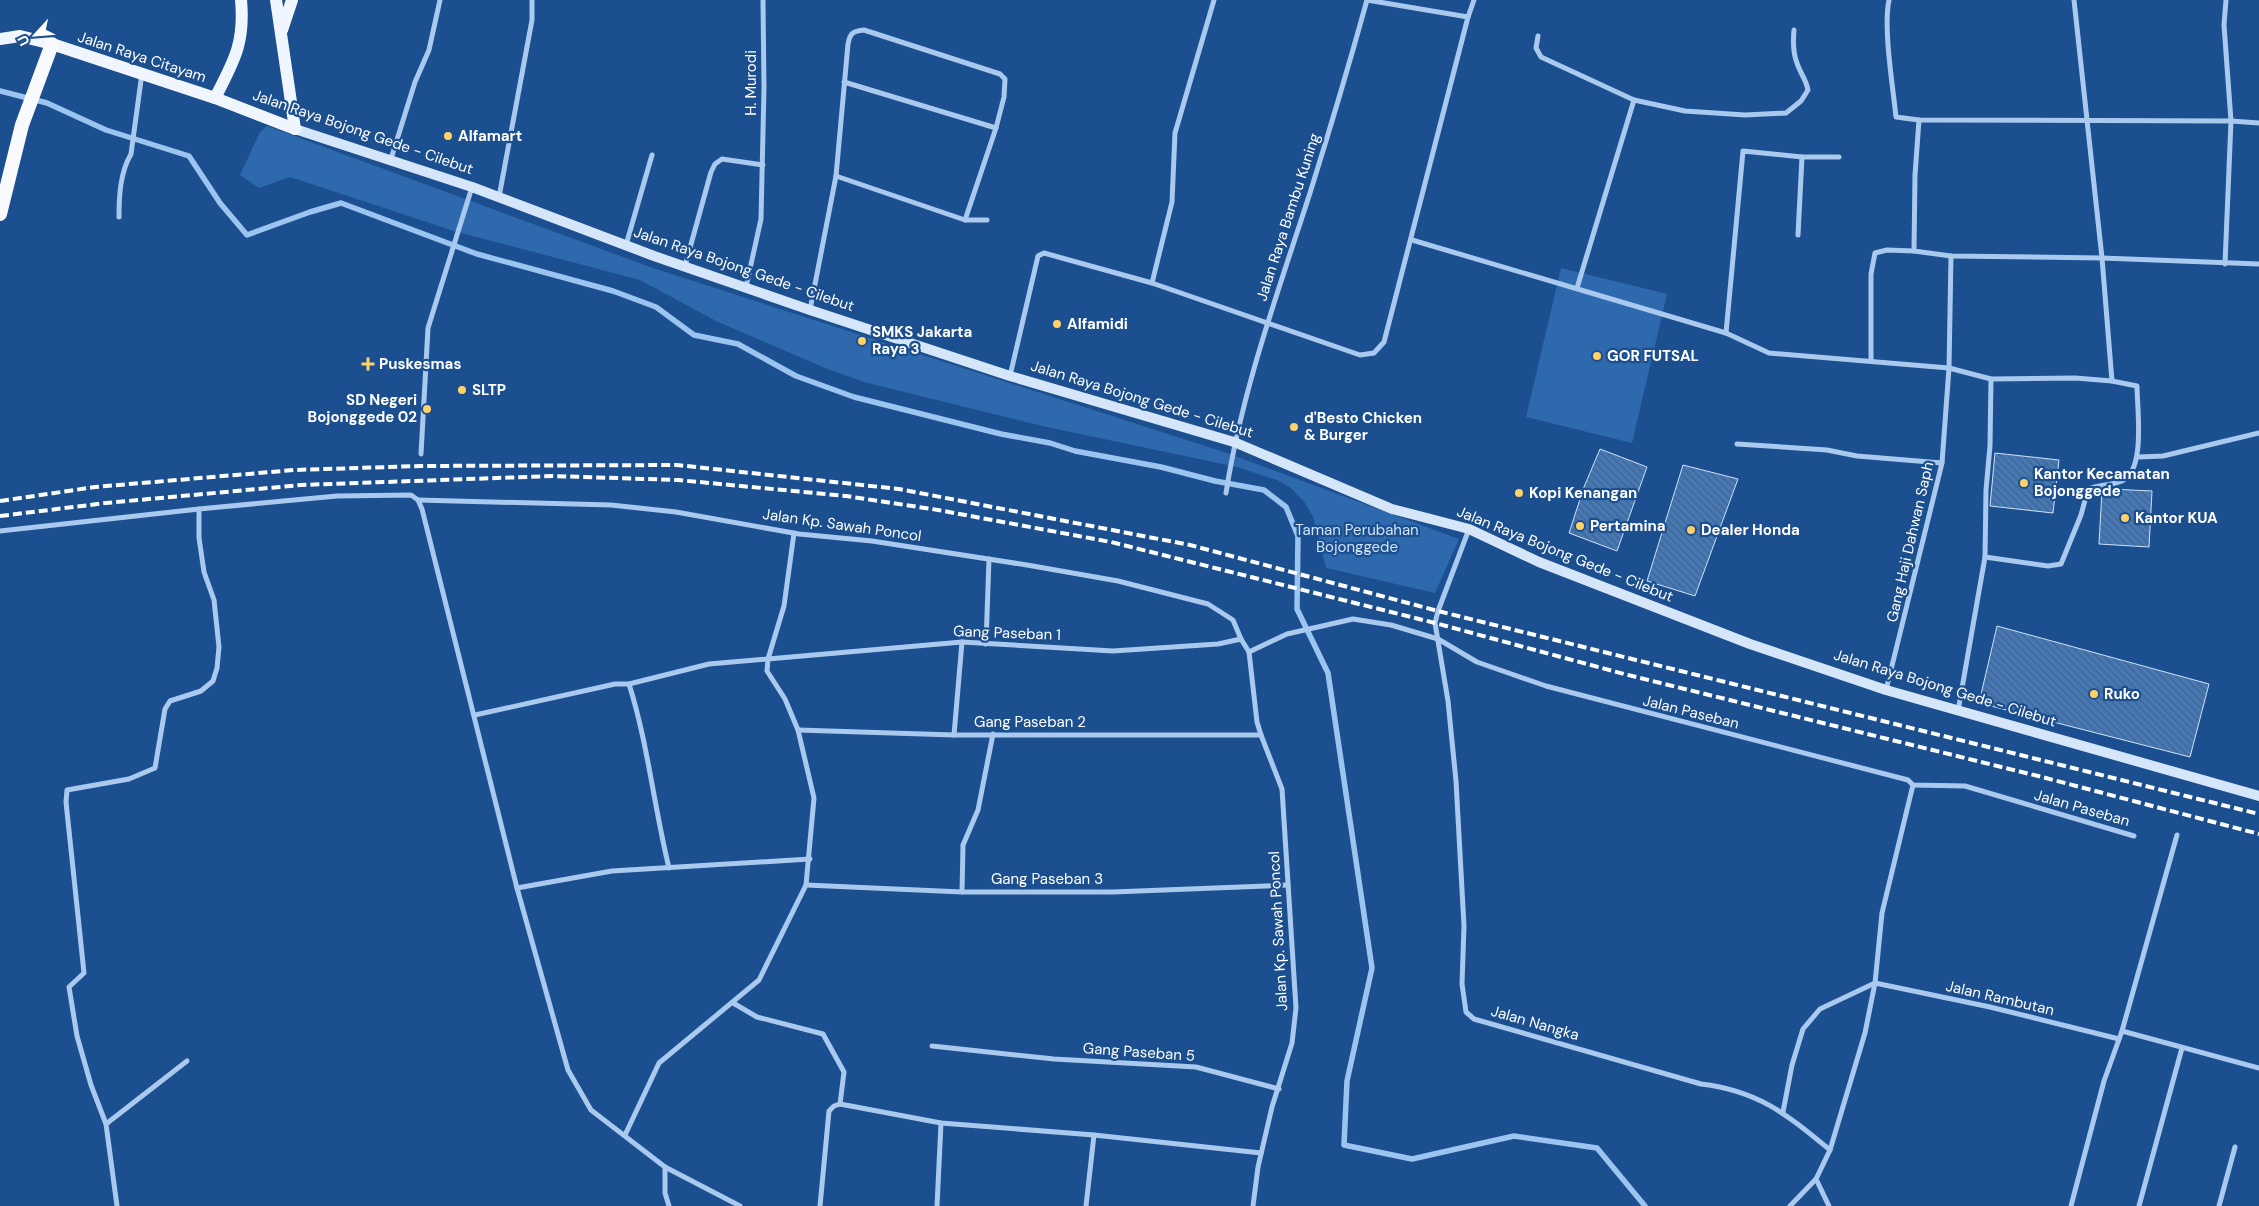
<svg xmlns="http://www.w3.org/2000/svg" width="2259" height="1206" font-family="'DM Sans',sans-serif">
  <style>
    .park { fill: #2e69ad }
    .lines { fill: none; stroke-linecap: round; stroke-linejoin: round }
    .stream { stroke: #9cc4f0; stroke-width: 5.5 }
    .building { fill: url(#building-back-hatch); stroke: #cfe3fa }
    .minor { stroke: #a9c9ee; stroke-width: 5 }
    .secondary { stroke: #d6e6fa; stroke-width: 10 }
    .primary { stroke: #f0f6ff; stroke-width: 12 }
    .trunk { stroke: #f8faff; stroke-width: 14 }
    .rail { stroke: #fff; stroke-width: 4; stroke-dasharray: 9 4; stroke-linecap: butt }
    .poi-dot { fill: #ffd166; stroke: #1b4f8f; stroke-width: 2 }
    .labels { text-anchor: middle; stroke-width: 4.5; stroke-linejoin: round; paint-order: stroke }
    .street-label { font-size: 15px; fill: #fff; stroke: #1b4f8f }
    .poi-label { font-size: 15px; font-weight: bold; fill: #fff; stroke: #1b4f8f; text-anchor: start }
    .park-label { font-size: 15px; fill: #cfe3fa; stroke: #1b4f8f }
  </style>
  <defs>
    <pattern id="building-back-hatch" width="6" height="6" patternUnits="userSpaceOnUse" patternTransform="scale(1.25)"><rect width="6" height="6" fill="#4478b7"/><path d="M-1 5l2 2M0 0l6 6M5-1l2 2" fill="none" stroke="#486282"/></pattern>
  </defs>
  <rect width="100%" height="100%" fill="#1b4f8f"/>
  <g class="park">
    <polygon points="267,126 653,268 1227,453 1459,539 1435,593 1326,568 1313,517 1305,503 1291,488 1277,480 1237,467 1042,426 864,382 825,368 716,321 640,280 454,231 290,177 259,188 240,175 260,132"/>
    <polygon points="1561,268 1667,294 1632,443 1526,417"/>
  </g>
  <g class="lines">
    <polyline class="stream" points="0,91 47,103 106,130 189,156 220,203 247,235 310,212 341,203 477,254 613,291 656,307 694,335 738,344 796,376 854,397 1001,434 1050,443 1075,451 1161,467 1215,481 1264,490 1286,507 1298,536 1297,609 1328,673 1372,968 1347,1081 1344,1145 1412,1159 1514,1136 1597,1148 1645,1206"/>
  </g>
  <g class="building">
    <polygon points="1600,449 1647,467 1617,551 1569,533 1584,487"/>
    <polygon points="1995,453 2059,460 2053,513 1990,506"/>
    <polygon points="1683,465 1738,479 1695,596 1647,581"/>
    <polygon points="2110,489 2152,491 2149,547 2099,544 2102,490"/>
    <polygon points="1997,626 2209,684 2190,757 1979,703"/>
  </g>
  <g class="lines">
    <g class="minor">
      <path d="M1889,0C1883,28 1893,87 1896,117L1919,120L2231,121L2259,123"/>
      <polyline points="2074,0 2102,258 2112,381"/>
      <polyline points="1468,17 1474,0"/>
      <path d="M1538,36L1536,48L1541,57L1634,100L1685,111L1745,115L1786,113L1801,101L1808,90C1806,79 1800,73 1797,63C1793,53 1793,41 1794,30"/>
      <polyline points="844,82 996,128"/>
      <polyline points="1919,120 1915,175 1914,251 1951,256 2102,258 2259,264"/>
      <polyline points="391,159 415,82 429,50 440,0"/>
      <polyline points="836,176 965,220 987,220"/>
      <polyline points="499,197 532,20 532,0"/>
      <path d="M119,217C119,196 120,173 131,154L142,73"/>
      <polyline points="1798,235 1802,157"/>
      <path d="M1412,240L1726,333L1769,353L1949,368L1991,379L2075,378L2112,381L2137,386C2137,408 2146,471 2122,481C2112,485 2099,485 2088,489L2081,515L2061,564L2048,566L1985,557"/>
      <polyline points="626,245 652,155"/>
      <polyline points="2225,264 2231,121 2224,25 2226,0"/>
      <polyline points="685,266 711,172 715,164 722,159 763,165"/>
      <polyline points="1152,283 1172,202 1175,133 1214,0"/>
      <polyline points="746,287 761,219 764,88 763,0"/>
      <polyline points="1577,288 1634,100"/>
      <path d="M810,310L836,176L848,44C850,33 853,31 864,30L1000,74L1005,79L1004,97L996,128L965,220"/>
      <polyline points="1726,333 1743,151 1802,157 1839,157"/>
      <polyline points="1871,360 1871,274 1875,253 1887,250 1914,251"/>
      <polyline points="1010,376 1038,256 1044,253 1152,283 1360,355 1374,353 1384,342 1468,17 1367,0"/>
      <polyline points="1737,444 1827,450 1857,456 1942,463"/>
      <polyline points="421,454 428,328 472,187"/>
      <polyline points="2138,457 2163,456 2259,433"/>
      <path d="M1226,493C1242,390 1278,292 1310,193C1330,129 1349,65 1367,0"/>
      <polyline points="418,500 611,505 676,512 799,534 872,541 1027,565 1118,581 1208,604 1233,620 1241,639"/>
      <path d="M1469,529L1438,611L1435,623L1448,701L1456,781L1464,926L1462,984L1466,1012L1474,1019L1701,1084C1759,1091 1786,1114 1830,1150"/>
      <polyline points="0,531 199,509"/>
      <polyline points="986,644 989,559"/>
      <polyline points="1249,652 1287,634 1353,619 1391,625 1438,639 1477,662 1546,686 1908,780 1913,785 1965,786 2134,836"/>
      <polyline points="629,684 709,664 768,659 784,606 794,533"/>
      <polyline points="1886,690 1942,463 1949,368 1951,256"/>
      <polyline points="1958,711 1985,557 1986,490 1990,446 1991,379"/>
      <path d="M475,715L615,684H629C648,744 654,807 669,868"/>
      <polyline points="798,730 954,735 1261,735"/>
      <polyline points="954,735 962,642"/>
      <polyline points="806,885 962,892 1113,892 1288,885"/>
      <polyline points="517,888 612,871 810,859"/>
      <polyline points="962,892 963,845 978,810 993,734"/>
      <polyline points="733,1003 757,1017 823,1034 844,1072 840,1104"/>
      <polyline points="2122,1031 2259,1068"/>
      <polyline points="932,1046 1054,1059 1196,1067 1279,1089"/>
      <polyline points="1783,1112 1792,1065 1803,1029 1820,1009 1875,983 1990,1007 2119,1039"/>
      <polyline points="106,1124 187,1061"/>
      <polyline points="625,1135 659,1063 759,980 806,885 814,798 798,730 785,699 767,671 768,659 962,642 1113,651 1218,644 1241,639 1249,652 1257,722 1261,735 1282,789 1296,1008 1292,1043 1272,1107 1258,1167 1253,1206"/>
      <polyline points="665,1167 665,1193 669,1206"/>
      <polyline points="1816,1179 1829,1206"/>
      <polyline points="117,1206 106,1124 91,1085 77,1036 69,987 84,973 66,802 67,790 129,779 155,768 165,709 170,701 201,691 213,681 217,668 219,647 214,600 204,572 199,538 199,509 337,496 411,495 418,500 422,509 517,888 568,1070 591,1110 665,1167 740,1206"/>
      <polyline points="820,1206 829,1111 834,1106 840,1104 941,1123 1094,1135 1261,1153"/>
      <polyline points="937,1206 941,1123"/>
      <polyline points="1086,1206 1094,1135"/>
      <polyline points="1790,1206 1816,1179 1830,1150 1865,1033 1875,983 1882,913 1913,785"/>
      <polyline points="2071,1206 2104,1081 2122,1031 2177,835"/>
      <polyline points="2139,1206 2182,1048"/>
      <polyline points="2219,1206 2235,1147"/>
    </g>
    <polyline class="secondary" points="295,129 472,187 654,256 810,310 1010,376 1234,442 1392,509 1469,529 1539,562 1750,644 1886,690 2259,796"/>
    <g class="primary">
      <polyline points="276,0 295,129"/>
      <polyline points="282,30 292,0"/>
      <polyline points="0,39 20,36 52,44 215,98 295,129"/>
      <path d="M215,98C234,61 245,43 241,0"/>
    </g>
    <polyline class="trunk" points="0,214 22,125 52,44"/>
    <g class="rail">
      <polyline points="0,501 95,487 294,470 421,466 677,465 899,489 1190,545 1438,611 2259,814"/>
      <polyline points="0,516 106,503 301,485 553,476 678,480 846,496 938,510 1111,542 1435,623 1624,674 2042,777 2259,834"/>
    </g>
  </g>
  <g class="poi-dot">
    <circle cx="448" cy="136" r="5"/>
    <circle cx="1057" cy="324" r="5"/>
    <circle cx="862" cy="341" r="5"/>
    <circle cx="1597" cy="356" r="5"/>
    <path d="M365.5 356.5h5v5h5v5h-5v5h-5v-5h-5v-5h5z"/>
    <circle cx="462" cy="390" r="5"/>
    <circle cx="427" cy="409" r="5"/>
    <circle cx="1294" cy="427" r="5"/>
    <circle cx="2024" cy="483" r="5"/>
    <circle cx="1519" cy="493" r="5"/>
    <circle cx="2125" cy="518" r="5"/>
    <circle cx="1580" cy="526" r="5"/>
    <circle cx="1691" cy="530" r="5"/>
    <circle cx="2094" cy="694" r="5"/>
  </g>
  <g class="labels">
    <g class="street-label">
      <text transform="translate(142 57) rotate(18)" y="5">Jalan Raya Citayam</text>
      <text transform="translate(751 83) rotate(-90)" y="5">H. Murodi</text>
      <text transform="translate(363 132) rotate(19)" y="5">Jalan Raya Bojong Gede - Cilebut</text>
      <text transform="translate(1288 217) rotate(-72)" y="5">Jalan Raya Bambu Kuning</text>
      <text transform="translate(744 269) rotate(19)" y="5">Jalan Raya Bojong Gede - Cilebut</text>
      <text transform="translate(1142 399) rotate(17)" y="5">Jalan Raya Bojong Gede - Cilebut</text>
      <text transform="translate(842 525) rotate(8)" y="5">Jalan Kp. Sawah Poncol</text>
      <text transform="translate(1910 542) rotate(-77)" y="5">Gang Haji Dahwan Saph</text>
      <text transform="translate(1565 554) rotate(22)" y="5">Jalan Raya Bojong Gede - Cilebut</text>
      <text transform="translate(1007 633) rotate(2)" y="5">Gang Paseban 1</text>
      <text transform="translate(1945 688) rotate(17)" y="5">Jalan Raya Bojong Gede - Cilebut</text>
      <text transform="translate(1691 712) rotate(14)" y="5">Jalan Paseban</text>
      <text x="1030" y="727">Gang Paseban 2</text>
      <text transform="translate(2082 808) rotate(16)" y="5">Jalan Paseban</text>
      <text x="1047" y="884">Gang Paseban 3</text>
      <text transform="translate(1278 931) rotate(-93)" y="5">Jalan Kp. Sawah Poncol</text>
      <text transform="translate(2000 998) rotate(13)" y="5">Jalan Rambutan</text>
      <text transform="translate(1535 1023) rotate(16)" y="5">Jalan Nangka</text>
      <text transform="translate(1139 1052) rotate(4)" y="5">Gang Paseban 5</text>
    </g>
    <g class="poi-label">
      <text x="458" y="141">Alfamart</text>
      <text x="1067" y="329">Alfamidi</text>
      <text x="872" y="337">SMKS Jakarta<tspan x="872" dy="17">Raya 3</tspan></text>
      <text x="1607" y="361">GOR FUTSAL</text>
      <text x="379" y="369">Puskesmas</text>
      <text x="472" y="395">SLTP</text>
      <text x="417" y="405" text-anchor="end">SD Negeri<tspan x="417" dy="17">Bojonggede 02</tspan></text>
      <text x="1304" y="423">d'Besto Chicken<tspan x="1304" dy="17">&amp; Burger</tspan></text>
      <text x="2034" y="479">Kantor Kecamatan<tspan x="2034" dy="17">Bojonggede</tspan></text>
      <text x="1529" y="498">Kopi Kenangan</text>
      <text x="2135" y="523">Kantor KUA</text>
      <text x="1590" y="531">Pertamina</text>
      <text x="1701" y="535">Dealer Honda</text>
      <text x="2104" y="699">Ruko</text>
    </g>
    <g class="park-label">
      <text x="1357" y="535">Taman Perubahan<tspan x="1357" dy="17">Bojonggede</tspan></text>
    </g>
  </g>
  <g transform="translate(35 35) rotate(244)" stroke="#1b4f8f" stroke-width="4" paint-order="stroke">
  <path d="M0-4L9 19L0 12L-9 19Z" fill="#ffffff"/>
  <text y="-8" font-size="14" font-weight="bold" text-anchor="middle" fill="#ffffff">U</text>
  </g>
</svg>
